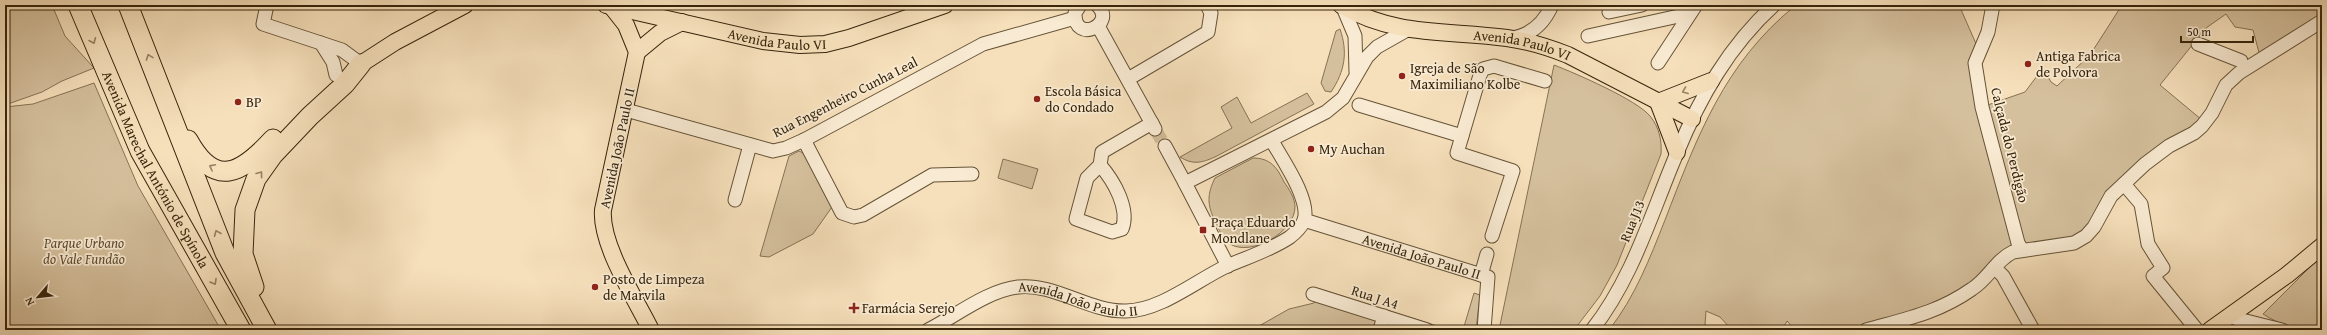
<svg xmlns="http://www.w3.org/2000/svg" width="2327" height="335" font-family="'Gentium Book Plus',serif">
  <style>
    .green { fill: #d5c09d; stroke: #867254 }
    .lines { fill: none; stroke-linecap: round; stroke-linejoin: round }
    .minor-tunnel { stroke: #d0ba98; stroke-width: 13; stroke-dasharray: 13 6; stroke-linecap: butt }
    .minor-casing { stroke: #665337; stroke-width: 15 }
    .major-casing { stroke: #36240b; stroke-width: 18 }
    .highway-casing { stroke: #36240b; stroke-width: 21 }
    .minor { stroke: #f9ebd3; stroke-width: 13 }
    .major { stroke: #f6e0bb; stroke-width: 16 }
    .highway { stroke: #f6e0bb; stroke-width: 19 }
    .oneway { stroke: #968263 }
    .poi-dot { fill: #8f2418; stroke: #f9ebd3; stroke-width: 1.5 }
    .labels { text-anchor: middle; stroke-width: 3.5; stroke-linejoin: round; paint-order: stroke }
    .street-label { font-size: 14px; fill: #36240b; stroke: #f9ebd3 }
    .poi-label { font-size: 14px; fill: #36240b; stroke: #f9ebd3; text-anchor: start }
    .park-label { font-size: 14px; font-style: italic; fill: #5e4b30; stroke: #f9ebd3 }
  </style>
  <rect width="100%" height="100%" fill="#f6e0bb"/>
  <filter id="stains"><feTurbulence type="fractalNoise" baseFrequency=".005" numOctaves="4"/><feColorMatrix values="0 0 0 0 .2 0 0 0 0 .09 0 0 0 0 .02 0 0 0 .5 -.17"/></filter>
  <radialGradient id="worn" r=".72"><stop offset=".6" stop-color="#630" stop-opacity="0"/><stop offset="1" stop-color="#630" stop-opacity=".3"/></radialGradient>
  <g class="green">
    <polygon points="5,5 52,5 65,36 94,68 62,81 42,92 5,105"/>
    <path d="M1796,5H1959L1977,46L2014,242L1987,270L1959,293L1867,330H1795L1787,321L1782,330H1764L1762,327L1756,330L1731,329L1720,317L1706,311L1705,325L1711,328L1710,330H1609C1635,297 1650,258 1665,220C1697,137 1724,63 1796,5Z"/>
    <polygon points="2122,5 2322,5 2322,21 2261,60 2253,30 2235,27 2226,14 2206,28 2160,85 2202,120 2145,164 2086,236 2022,250 1982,107 2025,92 2043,68 2051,82 2057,86 2090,55"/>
    <path d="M1340,29C1348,52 1345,71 1331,92L1325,91L1321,83L1336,31Z"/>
    <path d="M1554,65C1575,73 1637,100 1650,116C1659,127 1662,140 1661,154L1617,265L1600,296L1574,330H1499Z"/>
    <polygon points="94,83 138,186 221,330 5,330 5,107 33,104"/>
    <path d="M1307,93L1314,104L1215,157C1201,163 1193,165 1180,157L1232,128L1221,107L1237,97L1251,123Z"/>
    <polygon points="799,151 805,154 832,207 813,234 769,257 760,256 789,156"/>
    <path d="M1253,158C1270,158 1277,167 1284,182C1289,189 1295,198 1295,207C1295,232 1251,257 1230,244C1222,239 1219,229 1215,221C1207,205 1207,194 1215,178Z"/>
    <polygon points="1003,159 1038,169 1032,189 998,178"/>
    <path d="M2322,255V330C2301,330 2281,326 2263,314Z"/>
    <polygon points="1317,288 1450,330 1252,330 1289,309 1314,303"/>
    <polygon points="1474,293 1480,295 1476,330 1463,330"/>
  </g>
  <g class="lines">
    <polyline class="minor-tunnel" points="1155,129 1165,146"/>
    <defs>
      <g id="minor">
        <polyline points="267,5 263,24 342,50 361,64"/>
        <path d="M1080,5L1075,13C1074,45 1118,24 1097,5"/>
        <polyline points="1342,5 1355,36 1356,72"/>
        <polyline points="1993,5 1988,32 1975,63 1982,107 2018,243 2022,250"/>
        <polyline points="1609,12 1642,5"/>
        <polyline points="1098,26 1155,129"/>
        <polyline points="1588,36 1688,14"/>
        <path d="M1510,38C1531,36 1544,23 1552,5"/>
        <polyline points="321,43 333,62 336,75"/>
        <polyline points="2198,44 2241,61"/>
        <polyline points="1658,63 1696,5"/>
        <polyline points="1128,79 1208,32 1211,13 1207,5"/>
        <polyline points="1359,105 1462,136"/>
        <polyline points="626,110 773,151 786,148 804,140 983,44 1075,18"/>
        <polyline points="804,140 842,213 854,217 863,215 932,175 972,174"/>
        <polyline points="1165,146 1185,183"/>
        <path d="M1100,165C1114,181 1130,209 1122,229L1112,232L1076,219L1087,178L1100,165L1102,152L1152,123"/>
        <polyline points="2124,184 2141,204 2148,244 2163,268 2153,276 2197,330"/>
        <polyline points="735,200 750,145"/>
        <path id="s1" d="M1304,220L1488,277L1484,330"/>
        <polyline points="1492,236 1513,171 1457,153 1480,75 1483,69 1494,66 1545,81"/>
        <polyline points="1228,266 1185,183 1326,112 1343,98 1367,57 1377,47 1407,30"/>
        <polyline points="1995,268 2003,276 2033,330"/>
        <polyline points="1481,275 1487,254"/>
        <polyline points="1313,294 1427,330"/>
        <polyline points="2230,317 2282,330"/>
        <path id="s2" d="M928,330C956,316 986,291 1018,287C1055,283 1089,312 1126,311C1160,311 1197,280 1227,266C1248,257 1271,250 1290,237C1295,233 1301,227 1304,221C1311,200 1282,159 1272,141"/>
        <polyline points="1380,330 1384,316"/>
        <path d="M1592,330C1633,278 1651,214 1677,153C1700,97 1729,46 1774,5"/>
        <path d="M1866,330C1905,319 1938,313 1972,289C1988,279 1996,260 2013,252L2074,243L2086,236L2094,227L2111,196L2145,164L2169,146L2194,133L2202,126L2212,113L2226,85L2239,73L2322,21"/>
      </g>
      <g id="major">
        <path id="s3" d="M606,5L763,41L800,45L825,44L849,38L945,5"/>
        <path id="s4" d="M1341,5C1395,37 1447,30 1507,38C1528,41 1548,47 1568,55L1692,119"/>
        <path d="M611,6L626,25L637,52L603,210C600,244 635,298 651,330"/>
        <polyline points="637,52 660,33 682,22"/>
        <polyline points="361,64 395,42 465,5"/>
        <polyline points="1677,152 1658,102 1711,81"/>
        <polyline points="2210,330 2287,275 2322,246"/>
      </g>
      <g id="highway">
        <path id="s5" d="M78,5L140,151L241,330"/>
        <polyline points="128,5 225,253 267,330"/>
        <path d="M188,140C215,189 241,174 273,139"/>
        <polyline points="254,287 243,254 245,210 256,179 273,155 310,116 345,84 361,64"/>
      </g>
    </defs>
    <use href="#minor" class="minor-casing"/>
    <use href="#major" class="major-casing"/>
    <use href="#highway" class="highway-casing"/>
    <use href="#minor" class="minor"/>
    <use href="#major" class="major"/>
    <use href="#highway" class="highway"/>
  </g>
  <defs><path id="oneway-chevron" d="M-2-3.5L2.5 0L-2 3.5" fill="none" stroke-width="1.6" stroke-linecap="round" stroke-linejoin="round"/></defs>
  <g class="oneway">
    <use href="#oneway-chevron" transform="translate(93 41) rotate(67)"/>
    <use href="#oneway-chevron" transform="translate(149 57) rotate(-110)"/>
    <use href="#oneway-chevron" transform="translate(1685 91) rotate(159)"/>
    <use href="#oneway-chevron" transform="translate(212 167) rotate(-153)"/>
    <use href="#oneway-chevron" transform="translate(260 174) rotate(-53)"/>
    <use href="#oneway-chevron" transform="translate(217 233) rotate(-112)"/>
    <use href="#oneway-chevron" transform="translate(214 282) rotate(60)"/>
  </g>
  <g class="poi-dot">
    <circle cx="2028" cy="64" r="4"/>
    <circle cx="1402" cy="76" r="4"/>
    <circle cx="1037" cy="99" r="4"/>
    <circle cx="238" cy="102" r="4"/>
    <circle cx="1311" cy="149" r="4"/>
    <rect x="1199" y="226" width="8" height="8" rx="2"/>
    <circle cx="595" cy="287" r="4"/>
    <path d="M852 302h4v4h4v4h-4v4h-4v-4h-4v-4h4z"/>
  </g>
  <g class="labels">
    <g class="street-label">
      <text dy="5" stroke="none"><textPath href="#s3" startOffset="175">Avenida Paulo VI</textPath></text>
      <text dy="5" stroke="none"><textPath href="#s4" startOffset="187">Avenida Paulo VI</textPath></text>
      <text transform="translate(845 97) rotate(-27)" y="5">Rua Engenheiro Cunha Leal</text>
      <text transform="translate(2010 145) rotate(76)" y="5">Calçada do Perdigão</text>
      <text transform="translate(617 148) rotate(-78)" y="5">Avenida João Paulo II</text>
      <text dy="5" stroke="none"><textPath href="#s5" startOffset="182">Avenida Marechal António de Spínola</textPath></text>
      <text transform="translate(1632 221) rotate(-68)" y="5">Rua J13</text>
      <text dy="5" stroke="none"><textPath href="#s1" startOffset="123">Avenida João Paulo II</textPath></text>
      <text transform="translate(1375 297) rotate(18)" y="5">Rua J A4</text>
      <text dy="5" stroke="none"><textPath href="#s2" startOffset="162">Avenida João Paulo II</textPath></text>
    </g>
    <g class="poi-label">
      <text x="2036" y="61">Antiga Fabrica<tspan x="2036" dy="16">de Polvora</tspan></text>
      <text x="1410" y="73">Igreja de São<tspan x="1410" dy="16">Maximiliano Kolbe</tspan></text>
      <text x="1045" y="96">Escola Básica<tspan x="1045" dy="16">do Condado</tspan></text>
      <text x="246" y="107">BP</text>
      <text x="1319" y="154">My Auchan</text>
      <text x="1211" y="227">Praça Eduardo<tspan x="1211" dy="16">Mondlane</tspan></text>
      <text x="603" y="284">Posto de Limpeza<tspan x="603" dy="16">de Marvila</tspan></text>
      <text x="862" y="313">Farmácia Serejo</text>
    </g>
    <g class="park-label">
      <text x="84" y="248">Parque Urbano<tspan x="84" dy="16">do Vale Fundão</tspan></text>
    </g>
  </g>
  <rect width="2327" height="335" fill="none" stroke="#f6e0bb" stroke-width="20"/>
  <rect x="6" y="6" width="2315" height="323" fill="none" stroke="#36240b" stroke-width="2"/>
  <rect x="10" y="10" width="2307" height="315" fill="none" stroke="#36240b"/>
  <g transform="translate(38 297) rotate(242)" stroke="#f9ebd3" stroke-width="3" paint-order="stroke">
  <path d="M0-3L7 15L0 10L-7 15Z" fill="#36240b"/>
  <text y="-6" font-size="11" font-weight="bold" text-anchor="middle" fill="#36240b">N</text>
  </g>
  <path d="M2181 36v6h72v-6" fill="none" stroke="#36240b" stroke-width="2"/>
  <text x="2187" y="36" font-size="12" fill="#36240b" stroke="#f9ebd3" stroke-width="3" paint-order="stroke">50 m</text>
  <rect width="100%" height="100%" filter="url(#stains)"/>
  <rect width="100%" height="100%" fill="url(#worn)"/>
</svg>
